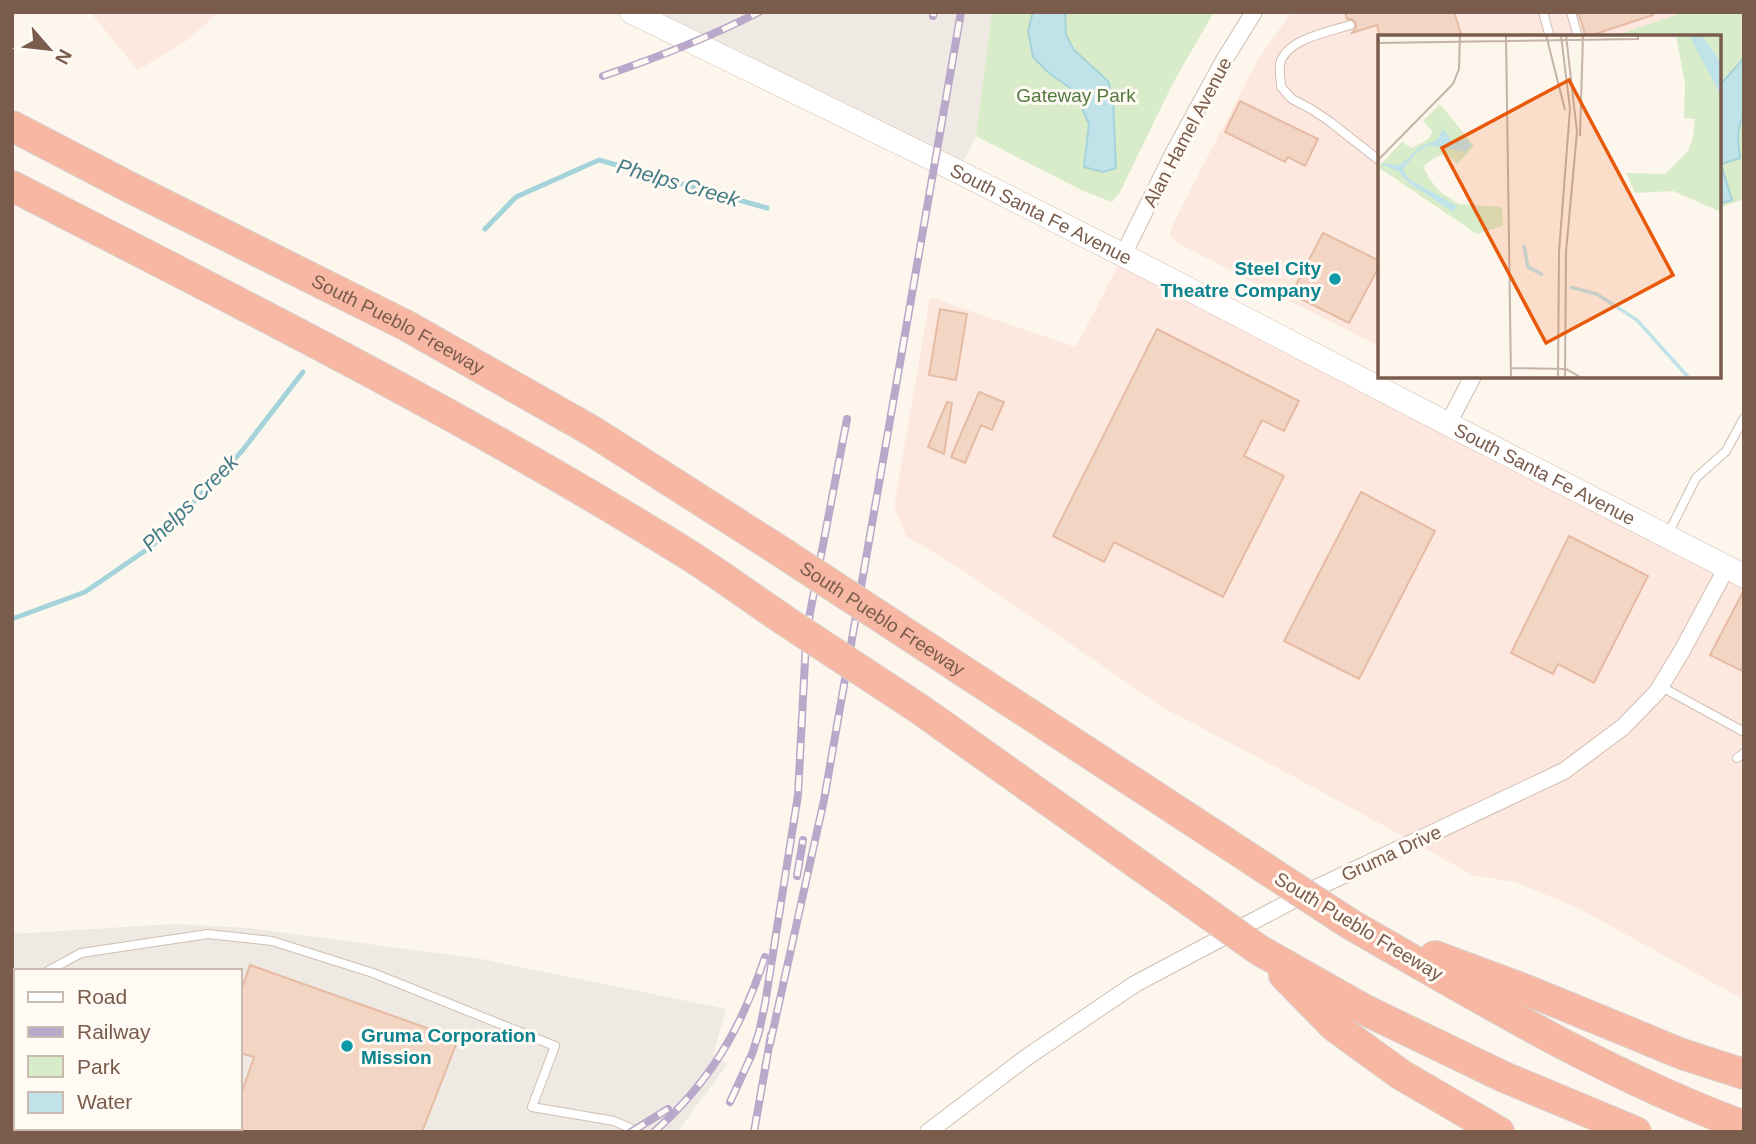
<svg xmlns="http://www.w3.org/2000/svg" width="1756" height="1144" font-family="Arial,sans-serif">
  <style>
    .commercial { fill: #fde8e0 }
    .industrial { fill: #efe9e4; fill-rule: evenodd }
    .green { fill: #d8ecc9 }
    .water { fill: #bfe3e8; stroke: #a5d3da; stroke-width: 2 }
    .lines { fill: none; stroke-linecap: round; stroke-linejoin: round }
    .stream { stroke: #a5d3da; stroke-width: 5 }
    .building { fill: #f3d5c3; stroke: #e6bba3; stroke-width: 2 }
    .lane-casing { stroke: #d1beb0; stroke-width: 10 }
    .street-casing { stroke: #d1beb0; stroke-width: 18 }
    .secondary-casing { stroke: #d6c0b0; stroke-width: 24 }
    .highway-casing { stroke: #dad1cd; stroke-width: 32 }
    .lane { stroke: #fff; stroke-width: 8 }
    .street { stroke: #fff; stroke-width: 16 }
    .secondary { stroke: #fff; stroke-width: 23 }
    .highway { stroke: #f7b7a3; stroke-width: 30 }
    .rail-casing { stroke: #b9a8c9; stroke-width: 8 }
    .rail { stroke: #fffaf3; stroke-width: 5; stroke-dasharray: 16; stroke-linecap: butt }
    .highway-bridge-casing { stroke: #dad1cd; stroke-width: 32; stroke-linecap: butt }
    .highway-bridge { stroke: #f7b7a3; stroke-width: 30 }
    .culture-dot { fill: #0f9aa8; stroke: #fffaf3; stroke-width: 2.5 }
    .labels { text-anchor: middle; stroke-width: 6; stroke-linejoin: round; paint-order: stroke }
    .park-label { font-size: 19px; fill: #537a41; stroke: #fffaf3 }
    .street-label { font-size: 19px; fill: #7a5c4d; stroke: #fffaf3 }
    .culture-label { font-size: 19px; font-weight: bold; fill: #0d838f; stroke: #fffaf3; text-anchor: end }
    .water-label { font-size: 21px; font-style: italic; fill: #437c86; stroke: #fffaf3 }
    .inset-river { fill: none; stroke: #bfe3e8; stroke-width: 3.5 }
    .inset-road { fill: none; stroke: #c5b3a7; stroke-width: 2 }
    .view { fill: #e8590c; fill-opacity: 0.15; stroke: #e8590c; stroke-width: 3.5 }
    .inset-edge { fill: none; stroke: #7a5c4d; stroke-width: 3.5 }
  </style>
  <rect width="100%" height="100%" fill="#fdf6ec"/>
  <g class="commercial">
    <polygon points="90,12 219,12 186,41 138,70"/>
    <polygon points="1292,12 1685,12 1610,37 1380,37 1380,347 1175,242 1170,235 1174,222 1258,59"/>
    <polygon points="1123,255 1744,576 1744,1000 1578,908 1515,882 1473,875 1304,782 1164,708 961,569 906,536 894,507 930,297 1075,347 1094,313"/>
  </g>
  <g class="industrial">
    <polygon points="631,12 992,12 976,136 959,172"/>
    <path d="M174,924L249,928L481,959L726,1009L713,1056L728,1064L677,1132H12V934ZM16,971H240V1128H16Z"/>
  </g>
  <g class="green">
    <polygon points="992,12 1214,12 1173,83 1120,192 1112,202 1083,191 976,136"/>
    <polygon points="1685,12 1744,12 1744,199 1719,208 1719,37 1610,37"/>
  </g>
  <g class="water">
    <polygon points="1033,12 1065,12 1066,35 1074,50 1108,81 1113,98 1116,168 1103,172 1084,167 1089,124 1082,108 1069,87 1050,74 1033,57 1028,31"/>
    <path d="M1744,58V116C1736,128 1738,144 1740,158L1721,164L1732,200L1719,204V86Z"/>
  </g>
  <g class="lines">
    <g class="stream">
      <polyline points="485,229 516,197 599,160 767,208"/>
      <polyline points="12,619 85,592 152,546 242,451 303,372"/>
    </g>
  </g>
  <g class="building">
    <polygon points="1345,12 1454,12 1462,37 1380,37 1377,25 1352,33 1356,27 1356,23 1352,19 1347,19"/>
    <polygon points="1578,12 1652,12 1653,15 1586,37"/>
    <polygon points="1240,101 1318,139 1305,166 1288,157 1285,162 1225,132"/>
    <polygon points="1323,233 1380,261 1380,265 1349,323 1291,294"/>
    <polygon points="940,309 967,314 956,380 929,375"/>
    <polygon points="1157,329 1299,401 1284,431 1262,420 1244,456 1284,476 1223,597 1114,542 1104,562 1053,536"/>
    <polygon points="979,392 1004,402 992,430 981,425 965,463 951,457"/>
    <polygon points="947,402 952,403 944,454 928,447"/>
    <polygon points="1361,492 1435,531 1359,679 1284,641"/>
    <polygon points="1569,536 1648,576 1594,683 1558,664 1553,674 1511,653"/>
    <polygon points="1744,590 1744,672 1710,655"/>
    <polygon points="250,965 458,1039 422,1132 240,1132 240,1098 254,1057 240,1053 240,994"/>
  </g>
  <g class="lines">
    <defs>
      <g id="lane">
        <polyline points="1543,12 1550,37"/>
        <polyline points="1571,12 1578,37"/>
        <path d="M1350,25C1328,32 1286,39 1280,64C1279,71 1281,80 1281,87L1292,99L1311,109L1329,121L1380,161"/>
        <polyline points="1668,534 1696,478 1726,451 1744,418"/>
        <polyline points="1660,686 1744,732"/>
        <polyline points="1737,758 1744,753"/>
        <polyline points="48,971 81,953 208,934 272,941 373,973 555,1046 532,1107 614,1121 639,1132"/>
        <polyline points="12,990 16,988"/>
      </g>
      <g id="street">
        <polyline points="1123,255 1174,152 1223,62 1254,12"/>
        <polyline points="1448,424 1473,376"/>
        <polyline points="928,1132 1027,1057 1135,984 1314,889 1564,771 1623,727 1657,692 1683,649 1727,567"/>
      </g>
      <g id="secondary">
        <path id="s1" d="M631,12L959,172L1123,255L1448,424L1744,576"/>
      </g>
      <g id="highway">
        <path id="s2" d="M12,126L131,188L407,326L592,431L783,553"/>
        <path d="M12,186C242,304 473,420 692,557C723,577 753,599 784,620"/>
        <path d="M1350,924C1478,997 1605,1075 1744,1126"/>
        <polyline points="1259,950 1365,1010 1504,1077 1636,1132"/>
        <polyline points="1435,956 1529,991 1682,1054 1744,1074"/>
        <polyline points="1284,975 1334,1026 1400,1074 1499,1132"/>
      </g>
    </defs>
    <use href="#lane" class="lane-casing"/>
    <use href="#street" class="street-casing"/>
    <use href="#secondary" class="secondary-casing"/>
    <use href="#highway" class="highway-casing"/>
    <use href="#lane" class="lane"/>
    <use href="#street" class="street"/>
    <use href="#secondary" class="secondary"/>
    <use href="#highway" class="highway"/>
    <defs>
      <g id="rail">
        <polyline points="933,16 934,12"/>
        <path d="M603,76C656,58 708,38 759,12"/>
        <polyline points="797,876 803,840"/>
        <polyline points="770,1044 824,800 961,12"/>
        <polyline points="730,1102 752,1054 759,1032 765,1004 798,795 806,641 810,613 847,419"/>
        <polyline points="631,1132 668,1109"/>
        <path d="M654,1132C711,1081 741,1029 765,957"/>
        <polyline points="754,1132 771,1035"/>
      </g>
    </defs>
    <use href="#rail" class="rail-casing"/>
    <use href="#rail" class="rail"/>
    <defs>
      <g id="highway-bridge">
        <path id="s3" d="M783,553L1350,924"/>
        <polyline points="784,620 918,708 1259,950"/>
      </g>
    </defs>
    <use href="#highway-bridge" class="highway-bridge-casing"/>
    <use href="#highway-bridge" class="highway-bridge"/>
  </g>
  <g class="culture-dot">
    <circle cx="1335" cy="279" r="7"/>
    <circle cx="347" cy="1046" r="7"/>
  </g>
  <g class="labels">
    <g class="park-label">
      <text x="1076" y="102">Gateway Park</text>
    </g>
    <g class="street-label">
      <text transform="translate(1187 132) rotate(-62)" y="7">Alan Hamel Avenue</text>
      <text dy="7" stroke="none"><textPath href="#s1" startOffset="457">South Santa Fe Avenue</textPath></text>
      <text dy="7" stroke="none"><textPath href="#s2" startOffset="434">South Pueblo Freeway</textPath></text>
      <text dy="7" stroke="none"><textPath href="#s1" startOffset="1024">South Santa Fe Avenue</textPath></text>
      <text dy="7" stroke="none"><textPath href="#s3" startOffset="119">South Pueblo Freeway</textPath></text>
      <text transform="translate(1391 853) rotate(-25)" y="7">Gruma Drive</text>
      <text transform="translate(1359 926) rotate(31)" y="7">South Pueblo Freeway</text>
    </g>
    <g class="culture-label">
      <text x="1321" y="275">Steel City<tspan x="1321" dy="22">Theatre Company</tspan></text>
      <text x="361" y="1042" text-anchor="start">Gruma Corporation<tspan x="361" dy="22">Mission</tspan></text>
    </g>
    <g class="water-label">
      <text transform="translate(678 183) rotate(16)" y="7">Phelps Creek</text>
      <text transform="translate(190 503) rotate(-45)" y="7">Phelps Creek</text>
    </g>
  </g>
  <g transform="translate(1378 35)">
    <rect width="343" height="343" fill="#fdf6ec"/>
    <path d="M298,0H311L318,8L343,61V177L295,156L257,158L248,138L287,139L310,116L315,103L317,84L306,83L307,48ZM343,0V27L323,1ZM62,69L96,111L79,129L69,119L58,122L45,131L51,143L62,157L81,169L124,172L125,191L99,199L0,132L24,107L34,113L49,105L55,97L45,86Z" fill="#d8ecc9"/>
    <path d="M323,0L343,27V61L311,0ZM65,94L74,106L88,104L94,110L87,117L51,110L38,118L25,135L31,144L79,171L75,177L30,147L20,136L0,128L22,130L43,111L59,105Z" fill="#bfe3e8"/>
    <path class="inset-river" d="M146,210L150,232L165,240M192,252L219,259L259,285L311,343"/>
    <path class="inset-road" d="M128,0L133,343M168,0L187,75M129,6L260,4V0M0,8L128,6M202,101L205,0M0,125L75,49L81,34L82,0M133,333L188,334L204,343M180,343L181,217L192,74L183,0M187,343L188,217L199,97L188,0"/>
    <path class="view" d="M191,45L295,240L168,308L64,113Z"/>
    <rect width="343" height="343" class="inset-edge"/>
  </g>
  <rect width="1756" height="1144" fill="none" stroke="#7a5c4d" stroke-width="28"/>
  <rect x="14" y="969" width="228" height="161" fill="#fffaf3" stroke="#cabbb1" stroke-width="2"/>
  <rect x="28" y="992" width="35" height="10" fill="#ffffff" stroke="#cabbb1" stroke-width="2"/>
  <text x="77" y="1004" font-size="21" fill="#7a5c4d">Road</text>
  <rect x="28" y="1027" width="35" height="10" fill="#b9a8c9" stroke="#cabbb1" stroke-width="2"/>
  <text x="77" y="1039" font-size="21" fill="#7a5c4d">Railway</text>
  <rect x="28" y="1056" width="35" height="21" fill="#d8ecc9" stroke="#cabbb1" stroke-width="2"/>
  <text x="77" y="1074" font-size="21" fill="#7a5c4d">Park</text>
  <rect x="28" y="1092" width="35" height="21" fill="#bfe3e8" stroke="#cabbb1" stroke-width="2"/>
  <text x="77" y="1109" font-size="21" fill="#7a5c4d">Water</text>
  <g transform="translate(49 49) rotate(118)" stroke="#fffaf3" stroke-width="5" paint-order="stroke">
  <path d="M0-5L12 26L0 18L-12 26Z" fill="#7a5c4d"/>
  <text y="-10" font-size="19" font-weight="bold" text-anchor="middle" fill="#7a5c4d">N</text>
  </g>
</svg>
